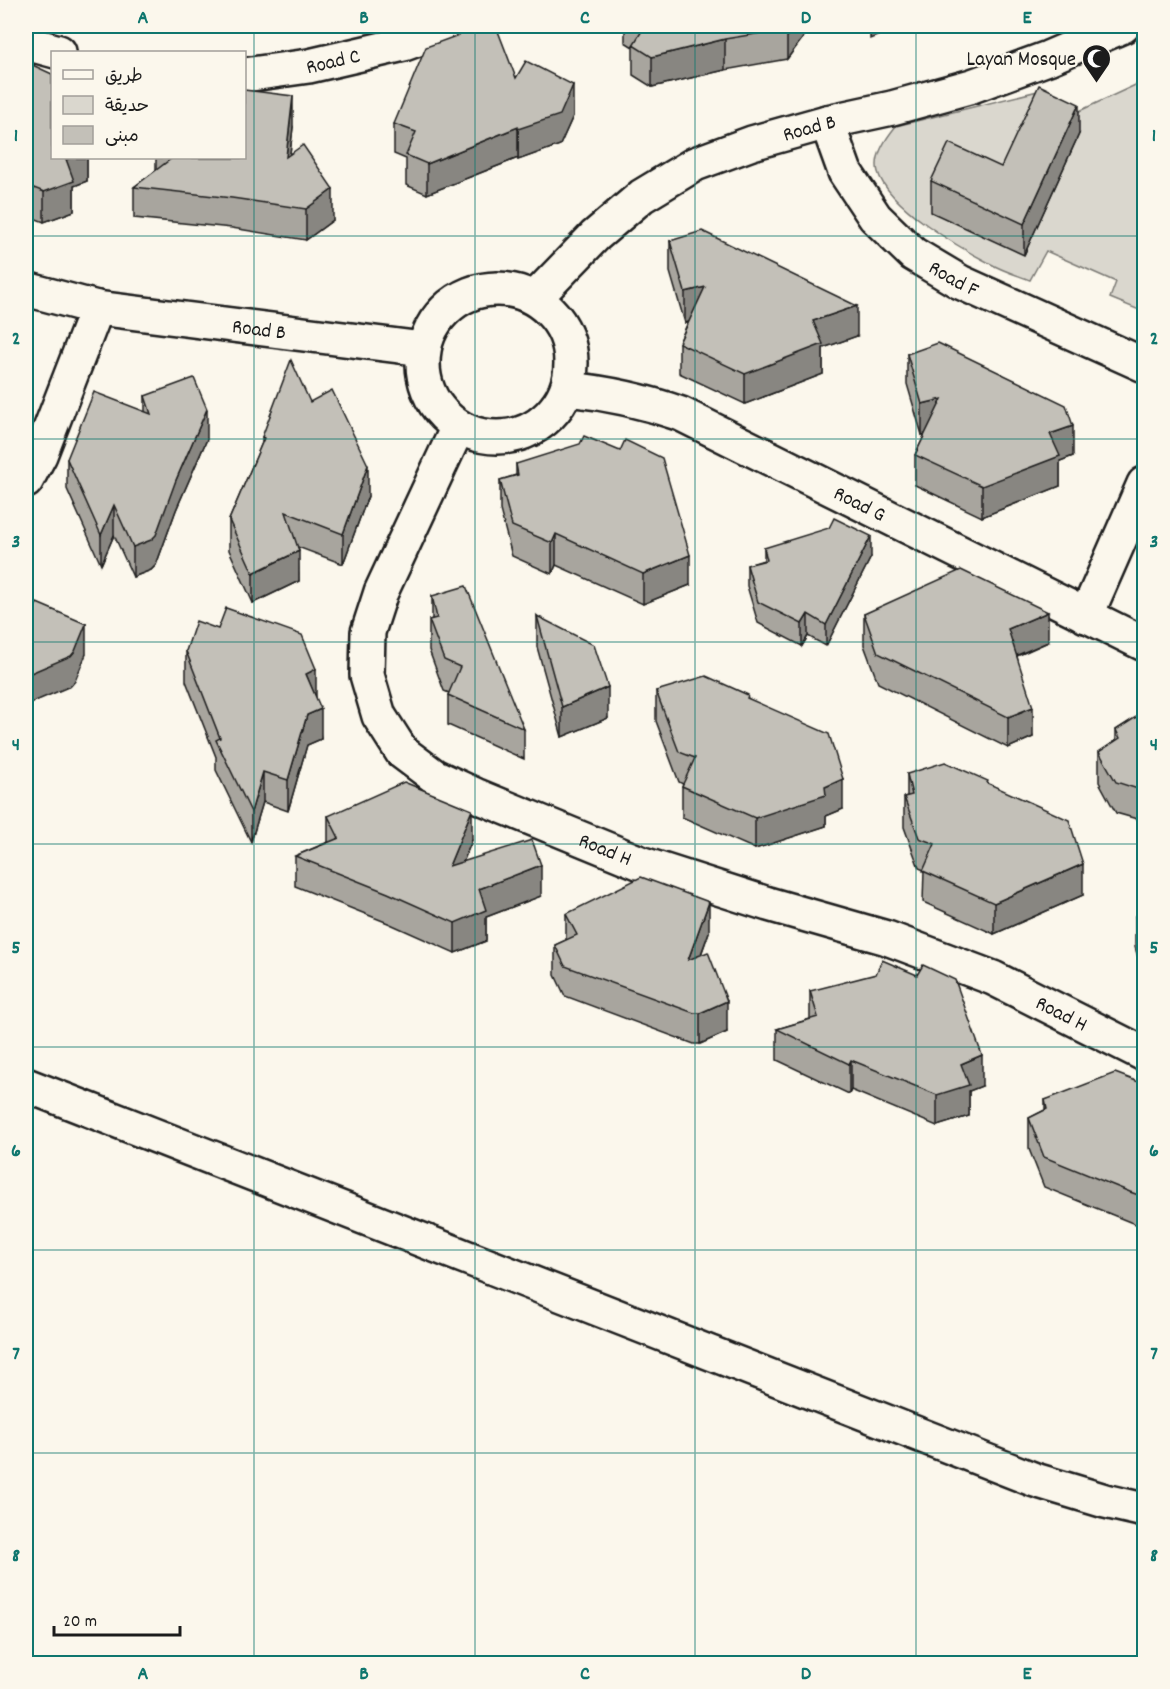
<svg xmlns="http://www.w3.org/2000/svg" width="1170" height="1689" font-family="Dekko,'Playpen Sans Arabic',sans-serif">
  <style>
    .green { fill: #dad7ce; stroke: #7b7a75; stroke-width: 1.5 }
    .lines { fill: none; stroke-linecap: round; stroke-linejoin: round }
    .minor-casing { stroke: #1c1c1c; stroke-width: 38 }
    .highway-casing { stroke: #1c1c1c; stroke-width: 38 }
    .minor { stroke: #fbf7ec; stroke-width: 33 }
    .highway { stroke: #fbf7ec; stroke-width: 33 }
    .wall { fill: #a8a59e; stroke: #1c1c1c; stroke-width: 1.5 }
    .shaded-wall { fill: #888681; stroke: #1c1c1c; stroke-width: 1.5 }
    .building { fill: #c3c0b8; stroke: #1c1c1c; stroke-width: 1.5 }
    .grid { fill: none; stroke: #0f766e; stroke-width: 1.5; stroke-opacity: 0.55 }
    .labels { text-anchor: middle; stroke-width: 4.5; stroke-linejoin: round; paint-order: stroke }
    .poi-label { font-size: 21px; fill: #1c1c1c; stroke: #fbf7ec; text-anchor: end }
    .street-label { font-size: 21px; fill: #1c1c1c; stroke: #fbf7ec }
    .neatline { fill: none; stroke: #0f766e; stroke-width: 2 }
    .grid-label { font-size: 20px; text-anchor: middle; font-weight: bold; fill: #0f766e }
  </style>
  <rect width="100%" height="100%" fill="#fbf7ec"/>
  <filter id="ink" filterUnits="userSpaceOnUse"><feTurbulence type="fractalNoise" baseFrequency=".0167" numOctaves="2"/><feDisplacementMap in="SourceGraphic" scale="12" xChannelSelector="R" yChannelSelector="G"/><feConvolveMatrix kernelMatrix="1 2 1 2 8 2 1 2 1" color-interpolation-filters="sRGB"/></filter>
  <g filter="url(#ink)">
    <path class="green" d="M1144,81V312L1110,298L1116,282L1046,251L1030,280C1017,275 1003,271 991,264C960,248 888,206 878,172C873,156 887,137 896,126L1046,89L1060,120Z"/>
    <g class="lines">
      <defs>
        <g id="minor">
          <polyline points="26,43 59,52"/>
          <path id="s1" d="M244,75L309,66L404,44L453,26"/>
          <path id="s2" d="M827,122L845,172L875,217L913,254L960,282L1144,365"/>
          <circle cx="497" cy="363" r="74"/>
          <path id="s3" d="M26,289L97,308L423,349"/>
          <path id="s4" d="M535,298L595,236L642,196L695,164L752,143L827,122L892,108L972,86L1048,58L1123,26"/>
          <path id="s5" d="M568,389C608,393 644,401 681,414L1144,644"/>
          <path id="s6" d="M458,427L381,592L368,632L367,675L379,716L402,752L434,776L475,795L643,864L768,904L887,938L993,978L1144,1054"/>
          <polyline points="26,481 40,455 97,308"/>
          <polyline points="1086,616 1144,484"/>
        </g>
        <polyline id="highway" points="26,1085 1035,1480 1105,1501 1144,1510"/>
      </defs>
      <use href="#minor" class="minor-casing"/>
      <use href="#highway" class="highway-casing"/>
      <use href="#minor" class="minor"/>
      <use href="#highway" class="highway"/>
    </g>
    <g class="wall">
      <polygon points="625,26 808,26 808,31 787,59 725,70 652,87 633,75 633,47 625,42"/>
      <polygon points="26,62 87,158 87,181 74,186 74,211 44,222 26,215"/>
      <polygon points="516,78 573,116 560,145 518,160 518,158 427,194 406,185 406,159 394,154 394,124"/>
      <polygon points="293,127 290,154 333,220 306,240 232,228 134,218 134,187 156,171 156,158 244,158"/>
      <polygon points="1079,134 1024,255 931,212 931,181 1001,167"/>
      <polygon points="670,241 857,336 823,348 823,374 745,404 679,373 679,343 688,322 685,323 670,272"/>
      <polygon points="907,354 1073,456 1060,461 1060,486 982,517 915,485 915,455 925,434 922,435 907,384"/>
      <polygon points="145,396 207,439 176,510 156,565 151,570 133,577 114,535 101,565 67,489 67,459 145,412"/>
      <polygon points="310,402 368,496 343,564 298,547 299,581 253,603 229,550 229,520 262,443 262,437"/>
      <polygon points="516,464 690,585 643,604 556,565 552,574 512,556 500,510 500,480 516,475"/>
      <polygon points="764,548 871,557 826,646 808,636 802,646 758,623 747,586 747,565 764,560"/>
      <polygon points="432,596 524,729 524,759 448,725 448,695 449,693 444,691 429,650 429,620 432,619"/>
      <polygon points="864,614 1048,642 1017,656 1033,737 1008,748 878,683 864,645"/>
      <polygon points="537,616 608,718 562,737 537,647"/>
      <polygon points="186,651 316,699 321,739 307,745 288,811 263,802 251,842 216,770 216,757 186,681"/>
      <polygon points="656,691 748,698 843,809 826,816 826,826 755,849 682,817 682,786 683,784 679,782 656,721"/>
      <polygon points="1144,712 1144,821 1116,813 1099,782 1099,752 1116,741 1116,730"/>
      <polygon points="907,774 988,784 1083,895 994,934 923,902 924,870 919,868 904,827 904,797 907,796"/>
      <polygon points="328,816 472,840 463,862 541,896 486,917 486,941 455,953 388,923 295,886 295,856 328,842"/>
      <polygon points="1144,892 1144,979 1135,947 1135,916 1138,916 1138,893"/>
      <polygon points="566,914 709,932 701,955 727,1032 700,1044 694,1044 565,996 555,975 555,945 566,940"/>
      <polygon points="810,991 982,1086 969,1091 969,1116 937,1126 851,1090 849,1094 777,1060 777,1029 810,1019"/>
      <polygon points="1144,1084 1144,1227 1130,1222 1044,1187 1029,1149 1029,1118 1045,1110 1045,1100"/>
    </g>
    <g class="shaded-wall">
      <polygon points="790,26 808,26 808,31 787,59 787,29"/>
      <polygon points="870,26 902,26 870,39"/>
      <polygon points="725,39 725,70 652,87 652,57"/>
      <polygon points="573,85 573,116 560,145 518,160 518,129"/>
      <polygon points="293,96 293,127 286,187 286,157"/>
      <polygon points="1079,104 1079,134 1024,255 1024,224"/>
      <polygon points="518,127 518,158 427,194 427,164"/>
      <polygon points="71,158 87,158 87,181 74,186 74,211 44,222 44,192 66,159"/>
      <polygon points="333,189 333,220 306,240 306,209"/>
      <polygon points="705,287 705,317 685,323 685,292"/>
      <polygon points="857,306 857,336 823,348 823,374 745,404 745,374 813,321"/>
      <polygon points="942,399 942,429 922,435 922,404"/>
      <polygon points="207,409 207,439 176,510 156,565 151,570 133,577 133,547 176,480"/>
      <polygon points="1073,426 1073,456 1060,461 1060,486 982,517 982,486 1050,434"/>
      <polygon points="368,465 368,496 343,564 343,534"/>
      <polygon points="114,505 114,535 101,565 101,535"/>
      <polygon points="556,534 556,565 552,574 552,543"/>
      <polygon points="871,536 871,557 826,646 826,625"/>
      <polygon points="299,551 299,581 253,603 253,573"/>
      <polygon points="690,555 690,585 643,604 643,574"/>
      <polygon points="1048,612 1048,642 1008,659 1008,629"/>
      <polygon points="808,614 808,636 802,646 802,624"/>
      <polygon points="86,624 86,654 75,681 71,686 26,705 26,675"/>
      <polygon points="316,669 316,699 306,674"/>
      <polygon points="608,687 608,718 562,737 562,707"/>
      <polygon points="1033,707 1033,737 1008,748 1008,717"/>
      <polygon points="321,709 321,739 307,745 288,811 288,780 307,715"/>
      <polygon points="263,772 263,802 251,842 251,812"/>
      <polygon points="843,779 843,809 826,816 826,826 755,849 755,818"/>
      <polygon points="472,810 472,840 449,897 449,866"/>
      <polygon points="1083,864 1083,895 994,934 994,903"/>
      <polygon points="541,865 541,896 486,917 486,941 455,953 455,923 479,889"/>
      <polygon points="709,902 709,932 688,990 688,960"/>
      <polygon points="727,1001 727,1032 700,1044 700,1013"/>
      <polygon points="982,1055 982,1086 969,1091 969,1116 937,1126 937,1095 961,1064"/>
      <polygon points="851,1060 851,1090 849,1094 849,1064"/>
    </g>
    <g class="building">
      <polygon points="483,26 496,26 516,78 526,61 573,85 560,115 518,129 518,127 427,164 406,155 416,132 394,124 426,47"/>
      <polygon points="645,26 790,26 787,29 725,39 652,57 633,45"/>
      <polygon points="26,62 52,74 52,158 71,158 66,159 74,181 44,192 26,185"/>
      <polygon points="1039,85 1079,104 1024,224 931,181 949,143 1001,167"/>
      <polygon points="244,90 293,96 286,157 303,145 333,189 306,209 232,198 134,187 172,158 171,158 244,158"/>
      <polygon points="702,231 857,306 813,321 823,344 745,374 679,343 705,287 685,292 670,241"/>
      <polygon points="938,343 1066,405 1073,426 1050,434 1060,456 982,486 915,455 942,399 922,404 907,354"/>
      <polygon points="291,360 310,402 332,390 368,465 343,534 286,512 299,551 253,573 229,520 264,438 262,437"/>
      <polygon points="194,378 207,409 176,480 156,535 151,540 133,547 114,505 101,535 67,459 94,392 151,414 145,396"/>
      <polygon points="584,436 620,451 625,440 662,458 690,555 643,574 556,534 552,543 512,526 500,480 518,475 516,464 580,444"/>
      <polygon points="834,518 871,536 826,625 808,614 802,624 758,602 747,565 767,560 764,548 829,528"/>
      <polygon points="961,570 1048,612 1008,629 1033,707 1008,717 878,653 864,614"/>
      <polygon points="466,586 524,729 448,695 460,667 444,660 429,620 437,618 432,596"/>
      <polygon points="37,603 86,624 75,651 71,656 26,675 26,613 29,620"/>
      <polygon points="226,608 302,635 316,669 306,674 321,709 307,715 288,780 263,772 251,812 216,740 220,738 186,651 196,621 218,629"/>
      <polygon points="537,616 594,645 608,687 562,707"/>
      <polygon points="706,676 748,695 747,698 829,734 843,779 825,787 826,795 755,818 682,786 695,758 679,752 656,691"/>
      <polygon points="1144,712 1144,791 1116,782 1099,752 1120,738 1116,730"/>
      <polygon points="945,762 988,781 987,783 1069,820 1083,864 994,903 923,871 935,844 919,838 904,797 912,795 907,774"/>
      <polygon points="404,782 472,810 449,866 532,840 541,865 479,889 486,910 455,923 388,893 295,856 339,838 328,816"/>
      <polygon points="641,877 709,902 688,960 708,952 727,1001 700,1013 694,1013 565,966 555,945 577,935 566,914"/>
      <polygon points="1144,892 1144,949 1135,916 1142,915 1138,893"/>
      <polygon points="882,960 917,975 923,965 955,980 982,1055 961,1064 969,1085 937,1095 851,1060 849,1064 777,1029 818,1017 810,991 876,974"/>
      <polygon points="1115,1073 1144,1084 1144,1197 1130,1192 1044,1157 1029,1118 1047,1109 1045,1100"/>
    </g>
  </g>
  <path class="grid" d="M254,26V1664M475,26V1664M695,26V1664M916,26V1664M26,236H1144M26,439H1144M26,642H1144M26,844H1144M26,1047H1144M26,1250H1144M26,1453H1144"/>
  <defs>
    <symbol id="mosque-pin" viewBox="-11 -11 22 30"><path d="M0 17L-7.5 6A9.5 9.5 0 1 1 7.5 6Z" fill="#1c1c1c" stroke="#fbf7ec"/><path d="M3.5-4.9A6 6 0 1 0 3.5 4.9A5 5 0 1 1 3.5-4.9Z" fill="#fff"/></symbol>
  </defs>
  <g fill-rule="evenodd">
    <use href="#mosque-pin" x="1080" y="42" width="33" height="45"/>
  </g>
  <g class="labels">
    <g class="poi-label">
      <text x="1076" y="65">Layan Mosque</text>
    </g>
    <g class="street-label">
      <text dy="7" stroke="none"><textPath href="#s1" startOffset="90">Road C</textPath></text>
      <text dy="7" stroke="none"><textPath href="#s4" startOffset="330">Road B</textPath></text>
      <text dy="7" stroke="none"><textPath href="#s2" startOffset="208">Road F</textPath></text>
      <text dy="7" stroke="none"><textPath href="#s3" startOffset="237">Road B</textPath></text>
      <text dy="7" stroke="none"><textPath href="#s5" startOffset="316">Road G</textPath></text>
      <text dy="7" stroke="none"><textPath href="#s6" startOffset="579">Road H</textPath></text>
      <text dy="7" stroke="none"><textPath href="#s6" startOffset="1065">Road H</textPath></text>
    </g>
  </g>
  <rect width="1170" height="1689" fill="none" stroke="#fbf7ec" stroke-width="66"/>
  <rect x="51" y="51" width="195" height="108" fill="#fbf7ec" stroke="#a29f99" stroke-width="1.5"/>
  <rect x="63" y="70" width="30" height="9" fill="#fbf7ec" stroke="#a29f99" stroke-width="1.5"/>
  <text x="105" y="81" font-size="18" fill="#1c1c1c">طريق</text>
  <rect x="63" y="96" width="30" height="18" fill="#dad7ce" stroke="#a29f99" stroke-width="1.5"/>
  <text x="105" y="111" font-size="18" fill="#1c1c1c">حديقة</text>
  <rect x="63" y="126" width="30" height="18" fill="#c3c0b8" stroke="#a29f99" stroke-width="1.5"/>
  <text x="105" y="141" font-size="18" fill="#1c1c1c">مبنى</text>
  <path d="M54 1626v9h126v-9" fill="none" stroke="#1c1c1c" stroke-width="3"/>
  <text x="63" y="1626" font-size="18" fill="#1c1c1c" stroke="#fbf7ec" stroke-width="4.5" paint-order="stroke">20 m</text>
  <rect x="33" y="33" width="1104" height="1623" class="neatline"/>
  <g class="grid-label">
    <text x="143" y="23">A</text>
    <text x="364" y="23">B</text>
    <text x="585" y="23">C</text>
    <text x="806" y="23">D</text>
    <text x="1027" y="23">E</text>
    <text x="16" y="141">1</text>
    <text x="1154" y="141">1</text>
    <text x="16" y="344">2</text>
    <text x="1154" y="344">2</text>
    <text x="16" y="547">3</text>
    <text x="1154" y="547">3</text>
    <text x="16" y="750">4</text>
    <text x="1154" y="750">4</text>
    <text x="16" y="953">5</text>
    <text x="1154" y="953">5</text>
    <text x="16" y="1156">6</text>
    <text x="1154" y="1156">6</text>
    <text x="16" y="1359">7</text>
    <text x="1154" y="1359">7</text>
    <text x="16" y="1561">8</text>
    <text x="1154" y="1561">8</text>
    <text x="143" y="1679">A</text>
    <text x="364" y="1679">B</text>
    <text x="585" y="1679">C</text>
    <text x="806" y="1679">D</text>
    <text x="1027" y="1679">E</text>
  </g>
</svg>
